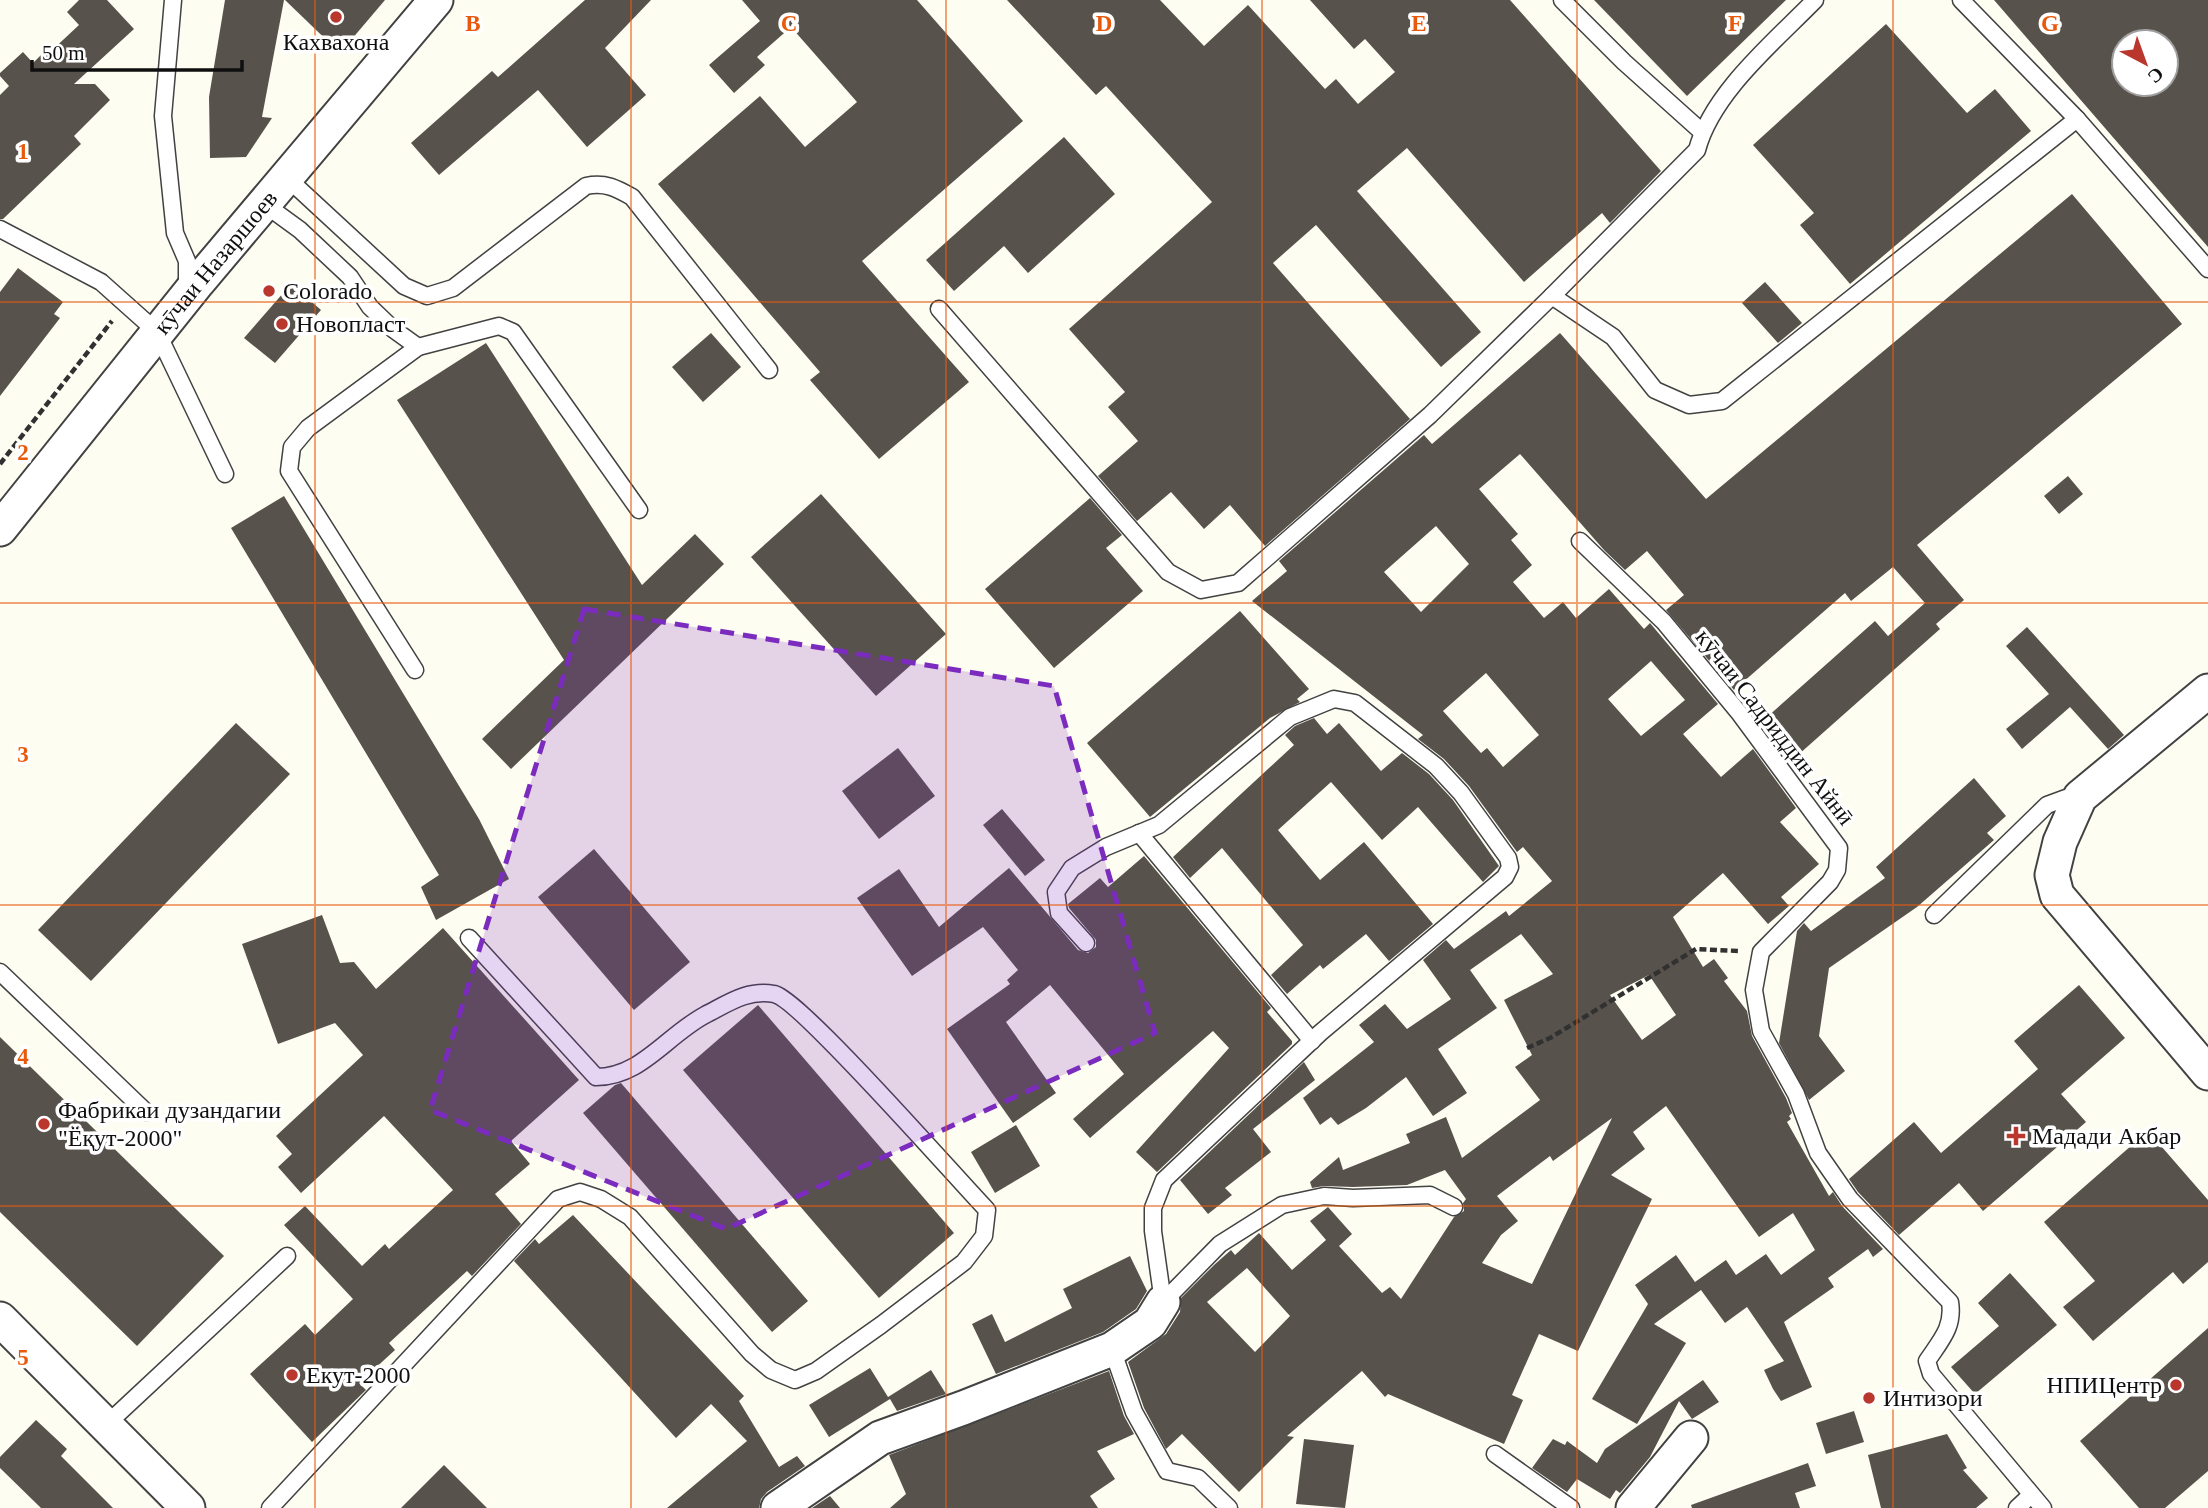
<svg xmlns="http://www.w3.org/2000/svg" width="2208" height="1508" font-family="'Times New Roman',serif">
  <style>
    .building { fill: #58524c; fill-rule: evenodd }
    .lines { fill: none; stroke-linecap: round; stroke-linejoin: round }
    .lane-casing { stroke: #424242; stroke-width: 19 }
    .street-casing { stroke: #424242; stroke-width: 37 }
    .path { stroke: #313131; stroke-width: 4.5; stroke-dasharray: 7 3.5; stroke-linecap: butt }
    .lane { stroke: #fff; stroke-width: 16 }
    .street { stroke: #fff; stroke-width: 33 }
    .marked { fill: #7b2cbf; fill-opacity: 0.2; stroke: #7b2cbf; stroke-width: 5; stroke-dasharray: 14 9; stroke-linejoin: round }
    .grid { fill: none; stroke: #e8590c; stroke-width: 2; stroke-opacity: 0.55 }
    .poi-dot { fill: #ba372d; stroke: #fff; stroke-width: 2.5 }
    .labels { text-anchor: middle; stroke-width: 7; stroke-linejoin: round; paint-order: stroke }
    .poi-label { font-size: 24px; fill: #0f0f0f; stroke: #fff; text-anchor: start }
    .street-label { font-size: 24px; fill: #0f0f0f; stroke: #fff }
    .grid-label { font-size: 23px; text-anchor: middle; font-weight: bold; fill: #e8590c; stroke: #fff; stroke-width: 7; stroke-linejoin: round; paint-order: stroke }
  </style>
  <rect width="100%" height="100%" fill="#fefdf2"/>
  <g class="building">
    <polygon points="79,0 107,0 134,29 74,84 95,84 110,100 74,136 81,144 3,219 0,219 0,95 9,86 0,76 0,73 23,52 33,63 45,51 48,54 79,25 67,12"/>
    <polygon points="225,0 284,0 262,117 272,118 246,157 210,158 209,97"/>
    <polygon points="285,0 385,0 340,53"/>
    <polygon points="585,0 651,0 605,48 646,95 587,147 538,90 439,175 411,143 492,71 498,77"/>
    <polygon points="742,0 917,0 1023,121 862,261 969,382 879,459 810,380 820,372 658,184 760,96 805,147 857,102 791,27 757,57 765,65 734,93 709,65 760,21"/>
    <polygon points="1007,0 1160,0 1204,46 1248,5 1325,89 1336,79 1358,104 1395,72 1365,39 1354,49 1310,0 1510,0 1661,171 1610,223 1602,213 1524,282 1407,148 1357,191 1481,332 1441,367 1316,225 1273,263 1410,419 1265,546 1230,505 1204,529 1171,492 1137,521 1098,476 1138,441 1108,407 1125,392 1069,329 1212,202 1106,86 1096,95"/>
    <polygon points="1594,0 1786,0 1687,96"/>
    <path d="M1994,0H2208V247ZM2124,42H2166V84H2124Z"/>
    <polygon points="1886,24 1967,113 1995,89 2031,131 1850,284 1800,225 1814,213 1753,145"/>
    <polygon points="1064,137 1115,194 1028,273 1004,246 954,291 926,260"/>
    <path d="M2072,194L2182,324L1917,545L1964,600L1936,624L1940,629L1789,763L1769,735L1776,729L1766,718L1875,621L1888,636L1925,603L1893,567L1851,601L1845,593L1734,690L1666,610L1684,595L1647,551L1625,570L1604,550L1520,454L1479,489L1518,534L1511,540L1532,565L1513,582L1544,618L1563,602L1576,618L1609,589L1644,629L1650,623L1718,704L1683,734L1721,777L1753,749L1796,808L1780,822L1819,864L1781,897L1789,906L1768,924L1723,873L1673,917L1703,967L1714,959L1728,978L1724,981L1747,1011L1752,1036L1786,1098L1792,1113L1789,1116L1791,1119L1787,1122L1829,1196L1833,1192L1842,1206L1883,1249L1873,1257L1868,1249L1828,1278L1834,1287L1784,1322L1812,1387L1781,1401L1773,1389L1764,1370L1784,1361L1747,1307L1725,1323L1701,1290L1654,1324L1686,1343L1637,1424L1592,1399L1648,1304L1635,1285L1676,1255L1695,1282L1726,1260L1736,1275L1766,1254L1781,1275L1815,1250L1793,1213L1759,1237L1666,1106L1633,1132L1645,1149L1611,1175L1652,1199L1578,1351L1539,1334L1512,1395L1523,1400L1504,1444L1388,1394L1385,1397L1362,1371L1287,1436L1294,1437L1239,1492L1182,1434L1166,1449L1144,1408L1128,1362L1166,1334L1180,1312L1181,1298L1214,1265L1231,1250L1235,1255L1259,1233L1292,1270L1326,1240L1310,1221L1328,1207L1352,1234L1339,1246L1382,1293L1390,1287L1401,1299L1454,1217L1464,1211L1463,1203L1466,1199L1445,1170L1407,1185L1353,1187L1324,1186L1312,1188L1310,1182L1339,1157L1343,1170L1410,1143L1406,1134L1446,1117L1462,1158L1540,1100L1515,1067L1532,1055L1504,1000L1553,974L1521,934L1470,970L1497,1008L1438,1049L1467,1093L1433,1116L1406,1077L1366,1108L1338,1125L1331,1117L1320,1125L1303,1098L1374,1042L1359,1025L1385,1004L1407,1029L1451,999L1423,960L1446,940L1454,949L1506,911L1509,916L1552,881L1523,847L1517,852L1469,786L1444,759L1418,739L1423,735L1252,601L1287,571L1279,561L1424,435L1432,444L1560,333L1706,499ZM1436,526L1469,564L1421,612L1384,572ZM1651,661L1685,700L1641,736L1608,699ZM1486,673L1539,735L1503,767L1487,748L1481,753L1443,711ZM1649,975L1676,1015L1642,1040L1610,995ZM1612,1118L1532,1284L1482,1263L1501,1235L1518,1221L1497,1196L1550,1156L1553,1161ZM1247,1268L1290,1316L1255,1352L1207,1302Z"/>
    <polygon points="18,268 63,302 54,314 60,318 0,396 0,292"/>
    <polygon points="1765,282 1802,323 1778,343 1742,303"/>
    <polygon points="291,284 321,310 275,363 244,338"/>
    <polygon points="711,333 741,367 703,402 672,367"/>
    <polygon points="486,343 642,585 695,534 724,564 511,769 482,739 564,660 397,400"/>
    <polygon points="2068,476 2083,494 2059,514 2044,496"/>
    <polygon points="821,494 946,634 876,696 751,557"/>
    <polygon points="284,496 479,819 509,879 436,920 421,887 439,875 231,528"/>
    <polygon points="1090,498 1122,535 1106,548 1143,591 1054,668 985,589"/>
    <polygon points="1240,611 1309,689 1297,699 1300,702 1270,718 1150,817 1087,743"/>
    <polygon points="2027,627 2124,735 2108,749 2070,707 2022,749 2006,729 2049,694 2006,646"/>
    <polygon points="1314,718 1327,734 1339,723 1381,771 1402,753 1429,774 1453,800 1499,866 1483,882 1418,807 1382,840 1331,782 1278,830 1320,880 1364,842 1433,924 1389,961 1366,934 1323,969 1320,965 1287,994 1271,975 1303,945 1222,848 1190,878 1173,857 1294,745 1285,735 1295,726"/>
    <polygon points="236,723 290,774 91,981 38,930"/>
    <polygon points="898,748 935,796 879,839 842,791"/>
    <polygon points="1974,778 2006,816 1987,833 1994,840 1917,907 1829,968 1819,1036 1845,1071 1809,1100 1779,1043 1797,931 1804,923 1811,931 1885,878 1876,867"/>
    <polygon points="1002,809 1045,860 1025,876 983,825"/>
    <polygon points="594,849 690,962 634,1010 538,897"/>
    <polygon points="1144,856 1271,1008 1267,1012 1292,1041 1292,1044 1157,1172 1136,1152 1229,1048 1213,1031 1090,1138 1073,1119 1124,1074 1050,985 1006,1022 1056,1093 1013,1123 947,1029 1010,984 1007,980 1018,970 983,927 912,976 857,898 899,869 939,927 1009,868 1078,950 1088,953 1096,947 1096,940 1069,908 1068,904 1100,878 1108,887"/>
    <polygon points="322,915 340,963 354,962 376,989 443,928 579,1080 511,1141 530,1164 495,1194 521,1224 472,1276 467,1271 389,1343 395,1350 359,1383 366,1390 312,1442 250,1374 305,1324 315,1335 353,1299 284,1225 305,1206 362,1266 385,1244 389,1249 453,1190 384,1116 301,1193 278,1167 292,1154 276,1136 363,1055 335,1023 278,1044 242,944"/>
    <polygon points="2079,985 2125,1038 2061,1094 2086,1122 1983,1211 1959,1183 1899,1235 1858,1192 1849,1179 1914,1122 1941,1153 2038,1069 2014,1041"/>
    <polygon points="758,1005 954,1233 879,1298 683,1070"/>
    <polygon points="0,1037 224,1256 137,1346 0,1212"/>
    <polygon points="1304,1062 1315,1080 1253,1129 1271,1152 1225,1188 1232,1195 1208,1214 1180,1180"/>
    <polygon points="621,1083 808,1301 772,1332 583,1113 615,1085"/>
    <polygon points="1016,1125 1040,1166 995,1193 971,1152"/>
    <polygon points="2148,1131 2208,1200 2208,1262 2183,1284 2173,1272 2093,1341 2063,1307 2095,1281 2044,1222"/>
    <polygon points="573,1215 744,1396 739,1401 779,1467 797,1456 805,1466 767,1492 761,1499 759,1508 667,1508 747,1441 711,1404 676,1438 514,1261 535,1239 539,1244"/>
    <polygon points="1130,1256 1147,1291 1136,1309 1103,1332 996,1374 972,1324 992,1314 1005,1342 1072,1308 1063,1289"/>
    <polygon points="2010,1273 2057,1325 1975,1394 1951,1367 1999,1326 1978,1303"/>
    <polygon points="2208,1328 2208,1471 2165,1508 2139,1508 2080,1441"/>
    <polygon points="870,1368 888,1397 931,1370 946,1394 897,1411 890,1399 829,1437 809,1405"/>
    <polygon points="1109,1371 1124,1416 1134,1434 1097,1451 1115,1479 1090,1496 1098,1508 890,1508 906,1494 889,1455"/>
    <polygon points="1703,1380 1719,1402 1692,1419 1679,1401 1650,1457 1620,1493 1616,1490 1610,1499 1577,1479 1567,1492 1532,1468 1553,1439 1565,1445 1567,1441 1597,1463 1605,1449"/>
    <polygon points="1854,1411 1864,1442 1826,1454 1816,1423"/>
    <polygon points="36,1420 67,1449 61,1456 113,1508 41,1508 0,1468 0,1457"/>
    <polygon points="1947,1434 1967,1468 1963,1470 1988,1498 1976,1508 1881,1508 1868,1455"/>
    <polygon points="1304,1439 1354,1445 1345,1508 1296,1504"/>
    <polygon points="1808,1463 1816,1486 1795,1493 1800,1508 1692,1508 1691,1505"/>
    <polygon points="444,1465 487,1508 401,1508"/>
    <polygon points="830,1496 840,1508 812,1508"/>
  </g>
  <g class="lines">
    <defs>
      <g id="lane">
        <polyline points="173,0 163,116 175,233 187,261 187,290"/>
        <polyline points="1562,0 1624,62 1702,132"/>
        <polyline points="1961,0 2077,119 2208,269"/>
        <path d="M285,176L404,286L427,296L453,288L586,186C605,182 616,188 632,197L769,370"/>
        <polyline points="263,203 300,230 350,277 370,307 393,329 418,347 499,326 513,332 639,510"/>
        <polyline points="0,229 101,282 157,332 225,474"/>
        <path d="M1552,296L1697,150C1712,93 1774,42 1815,0"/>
        <polyline points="939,309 1168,572 1201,590 1238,583 1430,415 1552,296 1613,337 1655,390 1689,405 1722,401 2077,119"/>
        <path d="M1580,541L1664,622L1740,714L1839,848L1837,870L1830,882L1761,952L1754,990L1761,1031L1796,1094L1818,1153L1850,1199L1950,1302C1954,1327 1941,1340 1927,1361L1931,1374L2043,1508"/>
        <polyline points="415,670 289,471 292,447 308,428 418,347"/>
        <polyline points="1139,833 1312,1041"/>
        <polyline points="1934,915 2047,805 2066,798 2080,797"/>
        <polyline points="1086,943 1059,913 1056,892 1072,868 1106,847 1159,825 1290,717 1334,699 1355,703 1436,766 1461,793 1508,858 1510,867 1505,877 1320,1033 1164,1180 1153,1208 1153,1231 1163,1302"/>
        <polyline points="0,972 146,1112"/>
        <polyline points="1163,1302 1220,1244 1282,1205 1324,1196 1353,1198 1430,1195 1454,1207"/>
        <polyline points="1112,1349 1134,1412 1167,1471 1198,1478 1229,1508"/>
        <polyline points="107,1424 287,1256"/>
        <polyline points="1495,1454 1571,1508"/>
        <path d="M270,1508L558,1199L580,1192L601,1199L630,1217L752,1354L771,1370L795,1380L816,1371L881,1325L964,1262L984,1236L987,1210C958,1180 799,998 774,994C747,989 727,1004 705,1015C666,1036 641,1077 596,1077L469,938"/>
        <polyline points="2017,1508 2031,1495"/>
      </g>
      <g id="street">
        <path id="s1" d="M0,529L198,282L436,0"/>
        <polyline points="2208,691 2080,797 2060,842 2052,875 2057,895 2208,1073"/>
        <polyline points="0,1319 188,1508"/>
        <polyline points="778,1508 880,1438 963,1408 1112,1349 1150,1323 1163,1302"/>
        <polyline points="1633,1508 1691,1438"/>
      </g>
    </defs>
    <use href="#lane" class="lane-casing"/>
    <use href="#street" class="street-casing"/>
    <g class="path">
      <polyline points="0,464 112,321"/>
      <polyline points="1527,1048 1550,1038 1696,949 1739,951"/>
    </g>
    <use href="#lane" class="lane"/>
    <use href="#street" class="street"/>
  </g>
  <path class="marked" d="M584,609L1054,686L1155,1033L726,1229L430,1110Z"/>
  <path class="grid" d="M315,0V1508M631,0V1508M946,0V1508M1262,0V1508M1577,0V1508M1893,0V1508M0,302H2208M0,603H2208M0,905H2208M0,1206H2208"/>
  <g class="poi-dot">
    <circle cx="336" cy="17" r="7"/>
    <circle cx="269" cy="291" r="7"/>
    <circle cx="282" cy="324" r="7"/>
    <circle cx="44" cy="1124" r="7"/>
    <path d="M2012.5 1125.5h7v7h7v7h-7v7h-7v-7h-7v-7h7z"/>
    <circle cx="292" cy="1375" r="7"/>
    <circle cx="2176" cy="1385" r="7"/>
    <circle cx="1869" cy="1398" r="7"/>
  </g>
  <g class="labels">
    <g class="poi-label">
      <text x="336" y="50" text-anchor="middle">Кахвахона</text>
      <text x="283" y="299">Colorado</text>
      <text x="296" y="332">Новопласт</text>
      <text x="58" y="1118">Фабрикаи дузандагии<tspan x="58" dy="28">"Ёқут-2000"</tspan></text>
      <text x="2032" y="1144">Мадади Акбар</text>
      <text x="306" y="1383">Екут-2000</text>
      <text x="2162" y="1393" text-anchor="end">НПИЦентр</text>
      <text x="1883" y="1406">Интизори</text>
    </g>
    <g class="street-label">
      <text dy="8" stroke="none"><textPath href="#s1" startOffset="343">кӯчаи Назаршоев</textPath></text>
      <text transform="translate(1775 727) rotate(52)" y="8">кӯчаи Садриддин Айнӣ</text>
    </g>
  </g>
  <g class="grid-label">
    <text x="473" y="31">B</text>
    <text x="789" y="31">C</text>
    <text x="1104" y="31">D</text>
    <text x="1419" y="31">E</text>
    <text x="1735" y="31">F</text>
    <text x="2050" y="31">G</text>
    <text x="23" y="159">1</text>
    <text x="23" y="460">2</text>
    <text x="23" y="762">3</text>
    <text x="23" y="1064">4</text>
    <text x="23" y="1365">5</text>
  </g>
  <g transform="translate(2145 63) rotate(139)"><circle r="33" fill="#ffffff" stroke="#9f9f9f" stroke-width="2"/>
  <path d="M0-5L12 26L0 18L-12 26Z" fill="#ba372d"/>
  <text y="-10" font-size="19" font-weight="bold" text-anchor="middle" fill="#0f0f0f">С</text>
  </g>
  <path d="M32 60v10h210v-10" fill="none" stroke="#0f0f0f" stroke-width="3.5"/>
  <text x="42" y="60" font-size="21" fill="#0f0f0f" stroke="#ffffff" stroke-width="5" paint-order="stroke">50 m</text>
</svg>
